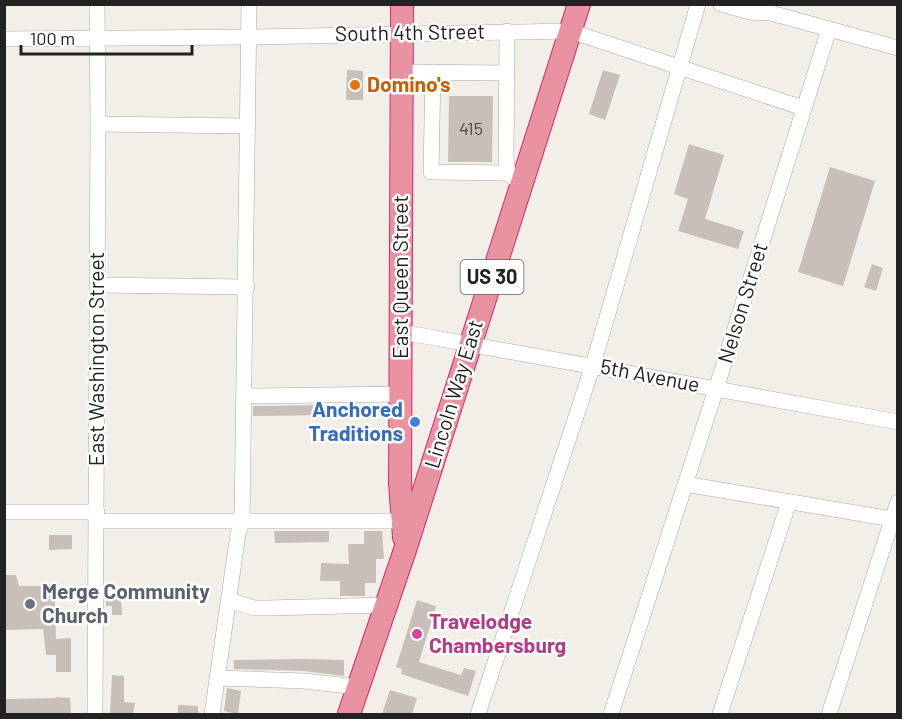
<svg xmlns="http://www.w3.org/2000/svg" width="902" height="719" font-family="Barlow,sans-serif">
  <style>
    .building { fill: #c7bfb8 }
    .lines { fill: none; stroke-linecap: round; stroke-linejoin: round }
    .minor-casing { stroke: #a9a9a9; stroke-width: 16 }
    .highway-casing { stroke: #dc2a67; stroke-width: 24 }
    .minor { stroke: #fff; stroke-width: 15 }
    .highway { stroke: #e892a2; stroke-width: 22 }
    .food-dot { fill: #e8710a; stroke: #fff; stroke-width: 2 }
    .shop-dot { fill: #3f7fe0; stroke: #fff; stroke-width: 2 }
    .worship-dot { fill: #6b7280; stroke: #fff; stroke-width: 2 }
    .hotel-dot { fill: #d1479c; stroke: #fff; stroke-width: 2 }
    .labels { text-anchor: middle; stroke-width: 5; stroke-linejoin: round; paint-order: stroke }
    .number-label { font-size: 18px; fill: #4b4948 }
    .shield { fill: #fff; stroke: #646464; stroke-width: 1.5 }
    .shield-label { font-size: 20px; font-weight: bold; fill: #222 }
    .street-label { font-size: 21px; fill: #222; stroke: #fff }
    .food-label { font-size: 21px; font-weight: bold; fill: #c56008; stroke: #fff; text-anchor: start }
    .shop-label { font-size: 21px; font-weight: bold; fill: #366cbe; stroke: #fff; text-anchor: end }
    .worship-label { font-size: 21px; font-weight: bold; fill: #5b616d; stroke: #fff; text-anchor: start }
    .hotel-label { font-size: 21px; font-weight: bold; fill: #b23c85; stroke: #fff; text-anchor: start }
  </style>
  <rect width="100%" height="100%" fill="#f2efe9"/>
  <g class="building">
    <polygon points="347,70 363,71 363,100 346,100"/>
    <polygon points="603,70 620,75 605,120 589,114"/>
    <polygon points="449,96 493,96 492,162 448,162"/>
    <polygon points="689,144 724,155 705,219 744,231 738,249 678,231 688,199 674,194"/>
    <polygon points="830,167 875,181 843,286 798,272"/>
    <polygon points="872,264 883,268 876,291 864,287"/>
    <polygon points="330,405 330,415 253,416 253,406"/>
    <polygon points="274,531 329,531 329,542 275,543"/>
    <polygon points="364,531 382,531 384,559 376,559 376,583 365,583 365,596 340,596 340,581 320,581 321,563 349,564 348,544 364,544"/>
    <polygon points="49,535 72,535 72,549 49,550"/>
    <polygon points="4,575 16,575 19,586 52,586 53,599 55,599 56,639 71,638 71,672 56,672 56,655 46,655 43,629 4,630"/>
    <polygon points="106,597 121,597 122,615 112,615 112,606 106,606"/>
    <polygon points="417,600 436,606 419,662 461,675 464,668 476,671 468,696 401,674 402,669 396,667"/>
    <polygon points="306,659 344,660 344,676 304,671 234,669 234,660"/>
    <polygon points="112,675 124,676 124,702 135,703 133,714 110,714"/>
    <polygon points="227,688 241,691 238,714 224,711"/>
    <polygon points="390,690 417,698 412,714 382,714"/>
    <polygon points="56,697 70,698 71,714 4,714 4,699 56,698"/>
    <polygon points="178,705 198,706 198,714 178,714"/>
  </g>
  <g class="lines">
    <defs>
      <g id="minor">
        <polyline points="721,4 750,12 771,13 898,48"/>
        <polyline points="507,31 506,158 508,173 515,179"/>
        <polyline points="4,39 249,37 570,31 803,108"/>
        <polyline points="402,72 506,73"/>
        <polyline points="433,72 431,172 508,173"/>
        <polyline points="98,124 248,126"/>
        <polyline points="98,285 247,287"/>
        <polyline points="402,332 898,422"/>
        <polyline points="245,396 400,394"/>
        <polyline points="685,484 898,520"/>
        <polyline points="4,512 97,512"/>
        <polyline points="97,521 403,521"/>
        <polyline points="229,600 254,608 267,608 386,605"/>
        <polyline points="218,678 304,681 358,687"/>
        <polyline points="95,714 98,124 97,4"/>
        <polyline points="212,714 238,534 242,521 249,4"/>
        <polyline points="478,714 593,365 698,4"/>
        <polyline points="611,714 716,389 829,29"/>
        <polyline points="720,714 789,502"/>
        <polyline points="829,714 898,502"/>
      </g>
      <g id="highway">
        <polyline points="402,4 400,483 404,537"/>
        <polyline points="349,714 405,550 579,4"/>
      </g>
    </defs>
    <use href="#minor" class="minor-casing"/>
    <use href="#highway" class="highway-casing"/>
    <use href="#minor" class="minor"/>
    <use href="#highway" class="highway"/>
  </g>
  <circle class="food-dot" cx="355" cy="85" r="6"/>
  <circle class="shop-dot" cx="415" cy="422" r="6"/>
  <circle class="worship-dot" cx="30" cy="604" r="6"/>
  <circle class="hotel-dot" cx="417" cy="634" r="6"/>
  <g class="labels">
    <g class="number-label">
      <text x="471" y="135">415</text>
    </g>
    <rect class="shield" x="460.5" y="260" width="63" height="34" rx="4.5"/>
    <g class="shield-label">
      <text x="492" y="284">US 30</text>
    </g>
    <g class="street-label">
      <text transform="translate(410 33) rotate(-1)" y="7">South 4th Street</text>
      <text transform="translate(401 277) rotate(-90)" y="7">East Queen Street</text>
      <text transform="translate(743 303) rotate(-73)" y="7">Nelson Street</text>
      <text transform="translate(97 359) rotate(-90)" y="7">East Washington Street</text>
      <text transform="translate(650 376) rotate(11)" y="7">5th Avenue</text>
      <text transform="translate(454 394) rotate(-73)" y="7">Lincoln Way East</text>
    </g>
    <g class="food-label">
      <text x="367" y="92">Domino's</text>
    </g>
    <g class="shop-label">
      <text x="403" y="417">Anchored<tspan x="403" dy="24">Traditions</tspan></text>
    </g>
    <g class="worship-label">
      <text x="42" y="599">Merge Community<tspan x="42" dy="24">Church</tspan></text>
    </g>
    <g class="hotel-label">
      <text x="429" y="629">Travelodge<tspan x="429" dy="24">Chambersburg</tspan></text>
    </g>
  </g>
  <rect width="902" height="719" fill="none" stroke="#222222" stroke-width="12"/>
  <path d="M21 45v9h171v-9" fill="none" stroke="#222222" stroke-width="3"/>
  <text x="30" y="45" font-size="18" fill="#222222" stroke="#ffffff" stroke-width="4.5" paint-order="stroke">100 m</text>
</svg>
